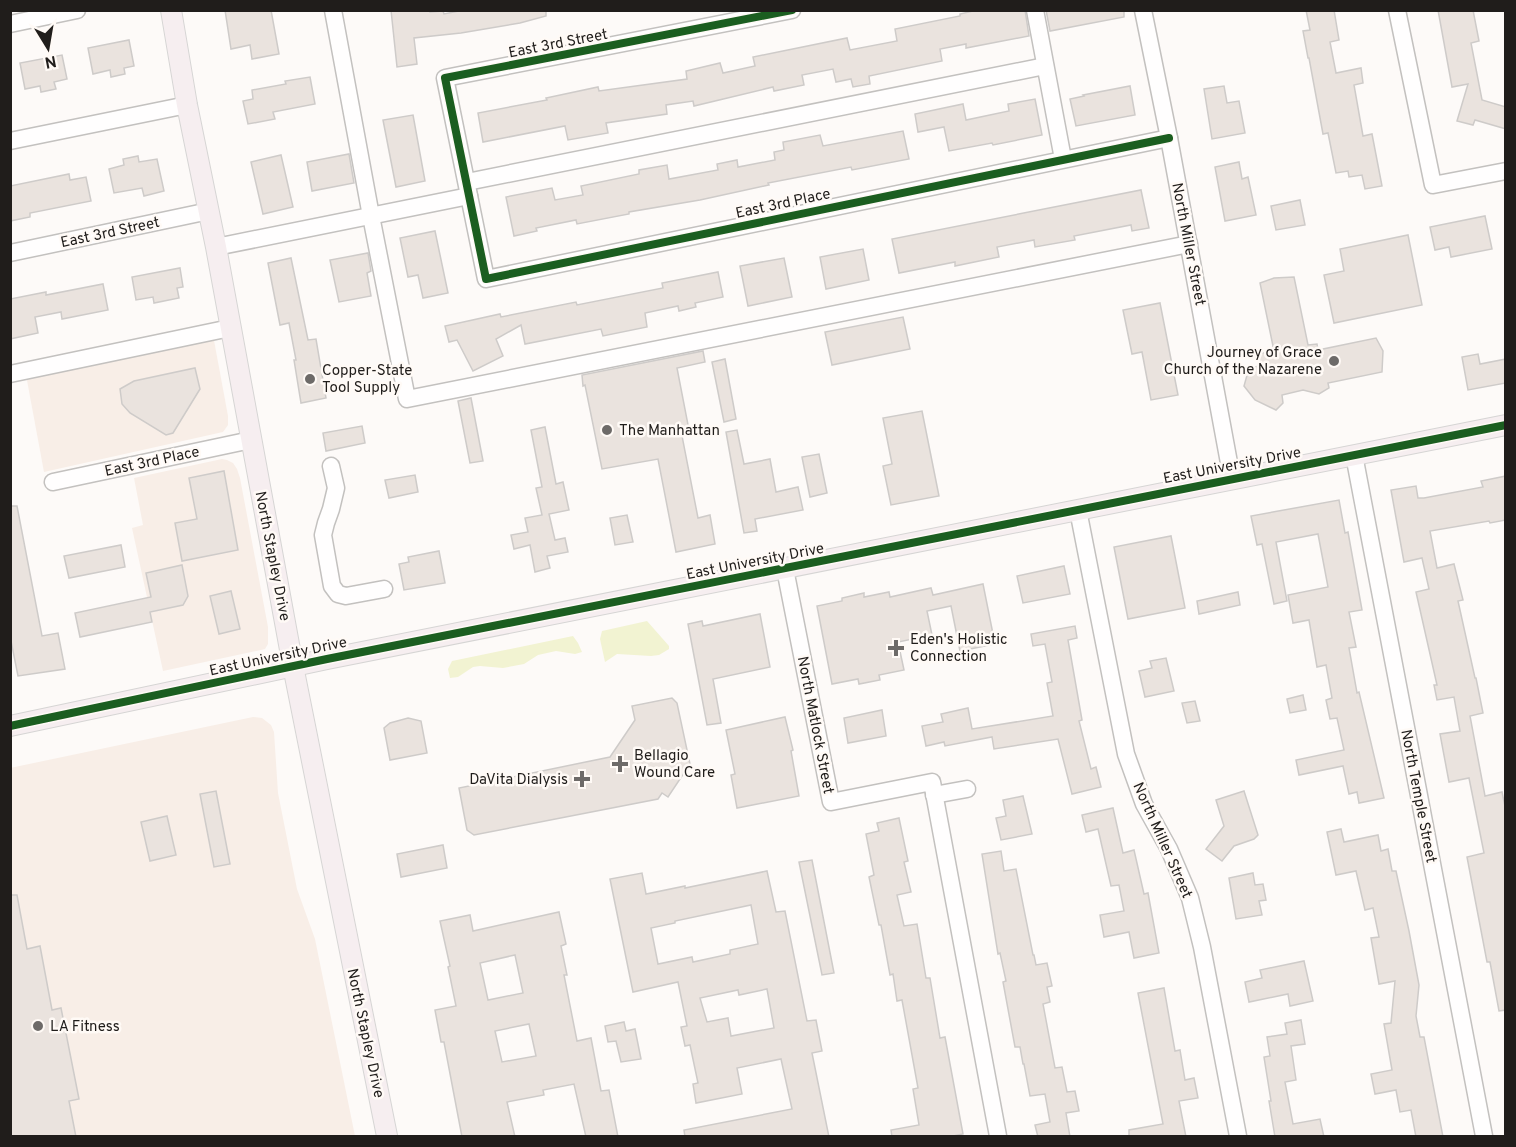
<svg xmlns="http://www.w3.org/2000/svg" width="1516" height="1147" font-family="Overpass,sans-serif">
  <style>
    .built { fill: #f8eee7 }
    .green { fill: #f2f3d2 }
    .building { fill: #eae3de; stroke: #cecbc9; stroke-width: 1.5; fill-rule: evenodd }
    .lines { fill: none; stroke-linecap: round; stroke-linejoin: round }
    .minor-casing { stroke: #c3c1bf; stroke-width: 19 }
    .major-casing { stroke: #d6d5d4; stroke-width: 22 }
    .minor { stroke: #fffefe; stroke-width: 16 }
    .major { stroke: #f6eef0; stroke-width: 20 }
    .cycleway-casing { stroke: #fffaf6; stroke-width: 11 }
    .cycleway { stroke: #1b5e20; stroke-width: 8 }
    .poi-dot { fill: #6d6a68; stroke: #fffaf6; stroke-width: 2 }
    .labels { text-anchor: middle; stroke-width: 5; stroke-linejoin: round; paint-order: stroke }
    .street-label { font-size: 15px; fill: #201d1b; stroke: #fffaf6 }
    .poi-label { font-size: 15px; fill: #201d1b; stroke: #fffaf6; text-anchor: start }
  </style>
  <rect width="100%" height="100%" fill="#fdfaf8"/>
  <g class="built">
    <polygon points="213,335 228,416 228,425 223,432 44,472 26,375"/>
    <polygon points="222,459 227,460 233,463 237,469 240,478 268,627 268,644 265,649 261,650 163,671 132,528 143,525 134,478"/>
    <polygon points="253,717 262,718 271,725 274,732 278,793 297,889 315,939 355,1136 11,1136 10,768"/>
  </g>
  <g class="green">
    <polygon points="647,621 669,646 669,649 659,655 651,656 617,654 605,662 600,639 602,631"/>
    <polygon points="573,636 578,643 582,652 575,654 556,651 538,655 524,664 503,668 480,666 473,667 458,677 450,678 448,669 452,661"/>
  </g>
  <g class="building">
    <polygon points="225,10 271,10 279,54 252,59 250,45 231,49"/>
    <polygon points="391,10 430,10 430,12 443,11 444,14 464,10 546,10 546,16 520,23 461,33 414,38 417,64 397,67"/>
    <polygon points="977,10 1025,10 1029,36 966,48 966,44 940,49 942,61 869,76 870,84 853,87 851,79 836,82 833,69 802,75 804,85 774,91 773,87 694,106 693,101 666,105 667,114 606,123 608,133 568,140 565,126 483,142 478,113 547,100 546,98 598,87 599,91 687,79 686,71 720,63 723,73 755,66 753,57 847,38 850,50 897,41 895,29 960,16 960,14"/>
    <polygon points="1046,10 1124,10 1124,17 1050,31"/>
    <polygon points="1306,10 1334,10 1339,40 1330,42 1336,73 1361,68 1363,83 1354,85 1363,136 1372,134 1382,186 1365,189 1362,175 1349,177 1348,171 1336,173 1328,133 1323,134 1309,58 1308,58 1303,31 1310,30"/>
    <polygon points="1438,10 1473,10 1479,41 1471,43 1482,100 1506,107 1506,129 1475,120 1473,125 1457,121 1468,84 1452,87"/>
    <polygon points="129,40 134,66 124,68 125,74 111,77 110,70 93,74 88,48"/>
    <polygon points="62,55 67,79 54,82 56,89 41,92 40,86 25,89 20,63"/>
    <polygon points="310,77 315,104 273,112 275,119 248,124 243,101 253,99 252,90 286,84 285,81"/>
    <polygon points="1130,86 1135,115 1076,126 1070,99 1084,96 1083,95"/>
    <polygon points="1224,86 1227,103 1239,101 1245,133 1212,139 1204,89"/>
    <polygon points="1035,99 1042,135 993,145 992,143 949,151 944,127 918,132 915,114 963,104 966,120 1009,111 1008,104"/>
    <polygon points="413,115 425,181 396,187 383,120"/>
    <polygon points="903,131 909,159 852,170 851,167 768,183 769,185 700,200 629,212 629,214 577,224 576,220 536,228 537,231 514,236 506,197 552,188 555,200 583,195 581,186 639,174 639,170 667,165 669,179 718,170 717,164 737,160 738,167 775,160 774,152 784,150 783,142 820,135 823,146"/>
    <polygon points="349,154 354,183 312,191 307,162"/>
    <polygon points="281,155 293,207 263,214 251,162"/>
    <polygon points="138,156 139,162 157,159 164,191 144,196 142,188 114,193 109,169 124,165 123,159"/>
    <polygon points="1239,162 1242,179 1248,177 1256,215 1225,221 1215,167"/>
    <polygon points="69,174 70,180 86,177 91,201 30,213 30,217 10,221 10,186"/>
    <polygon points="1141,190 1149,228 1132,231 1131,225 1074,236 1075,240 1035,247 1034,240 997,247 999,257 955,266 955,262 899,273 892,239"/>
    <polygon points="1300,200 1305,225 1276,230 1271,206"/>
    <polygon points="1485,216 1492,249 1451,257 1449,247 1435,250 1430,227"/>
    <polygon points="435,231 448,293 423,298 418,275 408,277 400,238"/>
    <polygon points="1408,235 1422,305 1334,323 1324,275 1344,271 1340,249"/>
    <polygon points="863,249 869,280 826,289 820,257"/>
    <polygon points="368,253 371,271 367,273 371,296 339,302 330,260"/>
    <polygon points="291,258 308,340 316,339 326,398 301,403 294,360 296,360 289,323 280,325 268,263"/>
    <polygon points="784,258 792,297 748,306 740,266"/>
    <polygon points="180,268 183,287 177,288 179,298 154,303 153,297 136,300 132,277"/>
    <polygon points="718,272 723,297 695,303 696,307 679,311 678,306 645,313 647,327 603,336 601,329 525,344 521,325 496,339 503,356 473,371 457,340 449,342 445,326 500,314 501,317 576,302 577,305 663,288 662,283"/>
    <polygon points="1294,277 1308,345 1317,344 1318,350 1376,338 1383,351 1382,372 1328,383 1329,388 1319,394 1303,390 1282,395 1283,403 1276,410 1255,400 1244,386 1249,368 1260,366 1258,354 1274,351 1260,283 1274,278"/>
    <polygon points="103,284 108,310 62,319 61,312 35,317 38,333 10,339 10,299 46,292 46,295"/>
    <polygon points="1160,303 1178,395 1151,400 1142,352 1132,354 1123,310"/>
    <polygon points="903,317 910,349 832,365 825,332"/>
    <polygon points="703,351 705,362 677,368 690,435 682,436 698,518 710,515 715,544 676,552 658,459 602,469 585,385 583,386 582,375"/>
    <polygon points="1478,354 1480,364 1506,359 1506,383 1468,390 1462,357"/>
    <polygon points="725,359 736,419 724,422 712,362"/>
    <polygon points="195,368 200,389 173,433 166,435 130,413 122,404 120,389 134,381"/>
    <polygon points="471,398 483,461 470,463 458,401"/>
    <polygon points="922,411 939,496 891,505 883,466 892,464 883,418"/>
    <polygon points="362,426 365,443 326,451 323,433"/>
    <polygon points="545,427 556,484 563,482 569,510 549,514 555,540 565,538 568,552 547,556 550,568 535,572 530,545 514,549 511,535 528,532 525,518 542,515 536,488 542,487 531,430"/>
    <polygon points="737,430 744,464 770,459 776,492 798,487 803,510 755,519 757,531 744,533 726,432"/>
    <polygon points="819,454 827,493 810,497 802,457"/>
    <polygon points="224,471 238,550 182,561 175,523 197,519 189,478"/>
    <polygon points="415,475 418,492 389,498 385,480"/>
    <polygon points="1506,476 1506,520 1490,523 1489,521 1430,531 1437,568 1454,564 1463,600 1458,601 1475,678 1476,678 1483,713 1470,716 1485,796 1502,792 1506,811 1506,1010 1499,1011 1490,962 1487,962 1467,857 1484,853 1469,778 1449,782 1440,734 1460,731 1454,697 1437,700 1434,685 1437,685 1416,592 1429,589 1422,558 1404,562 1391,490 1416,486 1418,498 1424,498 1483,487 1481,481"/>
    <polygon points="1339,500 1345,533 1348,532 1362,610 1349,612 1356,647 1349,648 1357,693 1359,692 1384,798 1359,803 1357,792 1349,794 1343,766 1299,775 1296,760 1344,750 1337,718 1330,719 1326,700 1332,698 1326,665 1317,667 1309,620 1293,623 1288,595 1328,587 1318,534 1276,542 1287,601 1274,604 1262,544 1257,545 1251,516"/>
    <polygon points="10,506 17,506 42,636 58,633 65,669 18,676 10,636"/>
    <polygon points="627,515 633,542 615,545 610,518"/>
    <polygon points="1171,536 1185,608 1128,619 1114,547"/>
    <polygon points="121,545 125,567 69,578 64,556"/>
    <polygon points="439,551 445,583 404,590 399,564 409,562 408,557"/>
    <polygon points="182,565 188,596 183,605 150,612 152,622 80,637 75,613 151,597 146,573"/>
    <polygon points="1064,566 1070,594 1023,603 1017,576"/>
    <polygon points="983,584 995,644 960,651 951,606 927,611 932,635 898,642 904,670 879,675 880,680 859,684 858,679 832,684 817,606 842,601 842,598 864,593 864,597 889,592 890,597 931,588 933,595"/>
    <polygon points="231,591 240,629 219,634 210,596"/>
    <polygon points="1238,592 1240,605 1199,614 1197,601"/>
    <polygon points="760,614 770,667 713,679 721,723 707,725 688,624 702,621 703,626"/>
    <polygon points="1075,626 1077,638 1068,640 1082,720 1079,721 1091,769 1096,767 1101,787 1072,794 1058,739 994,749 992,737 945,746 944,742 926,746 922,726 943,722 941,714 968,708 972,729 1053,716 1047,683 1052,682 1045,644 1033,646 1031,634"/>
    <polygon points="1166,658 1174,691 1145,697 1139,671 1152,668 1150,661"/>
    <polygon points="1303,695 1306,710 1290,713 1287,699"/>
    <polygon points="672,698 677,703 690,764 668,797 662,793 658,799 474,835 467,830 459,788 610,757 635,720 632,706"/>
    <polygon points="1195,701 1200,721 1187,723 1182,703"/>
    <polygon points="882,710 886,736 848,743 844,718"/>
    <polygon points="785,717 793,750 791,751 799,796 737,808 731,775 735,774 726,730"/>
    <polygon points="408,718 421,721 427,753 390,760 384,728 390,723"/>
    <polygon points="216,791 230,864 214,867 200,794"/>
    <polygon points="1244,791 1258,835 1254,839 1234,846 1222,861 1206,849 1224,826 1216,800"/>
    <polygon points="1023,796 1032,834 1001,840 996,818 1006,816 1003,800"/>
    <polygon points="1113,808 1123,853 1134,850 1144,894 1148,893 1159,953 1134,958 1129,932 1104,937 1100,915 1124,911 1119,885 1111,886 1098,829 1086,832 1082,815"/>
    <polygon points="167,816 176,855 150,861 141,822"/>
    <polygon points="899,818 908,861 904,862 911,892 897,895 904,926 917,924 926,978 930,978 940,1038 945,1037 963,1134 948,1137 892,1137 891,1130 919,1125 913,1089 918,1088 902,1000 897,1001 893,974 890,975 881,925 879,925 869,877 874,875 866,834 879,831 877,823"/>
    <polygon points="1341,829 1344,842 1378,835 1381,851 1388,849 1392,871 1396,871 1409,931 1419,985 1416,1016 1420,1037 1424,1037 1443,1137 1416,1137 1411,1110 1400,1112 1396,1090 1375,1094 1371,1074 1392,1070 1384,1024 1391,1023 1395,981 1379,984 1371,938 1379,937 1373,908 1365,910 1356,871 1336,875 1327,832"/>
    <polygon points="443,845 447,868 401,877 397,854"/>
    <polygon points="1001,851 1004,871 1016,869 1033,955 1034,955 1036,965 1047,963 1052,986 1047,987 1050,1002 1043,1004 1055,1068 1062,1067 1067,1092 1075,1091 1079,1111 1066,1113 1070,1137 1038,1137 1035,1125 1050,1122 1045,1094 1030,1096 1024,1064 1023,1064 1020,1047 1015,1047 1003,982 1006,981 1000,953 998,954 982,854"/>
    <polygon points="812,860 834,973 822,975 799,862"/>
    <path d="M767,871L776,912L785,911L807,1021L816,1020L822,1051L812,1053L829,1137H685L684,1130L792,1109L781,1059L737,1068L742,1094L696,1103L693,1084L698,1083L690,1045L685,1046L681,1027L687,1026L678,982L633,992L610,879L642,873L646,894L685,886V888ZM751,905L758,944L730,950V954L693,962L692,957L658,964L651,928L675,923V921ZM767,989L774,1028L731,1036L728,1018L707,1022L700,998L738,990L739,995Z"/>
    <polygon points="1253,873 1255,885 1263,884 1266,900 1259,901 1262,915 1236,919 1229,878"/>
    <polygon points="10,895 17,895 27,949 40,946 52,1010 61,1008 79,1099 69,1101 76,1137 10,1137"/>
    <path d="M559,912L566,944L561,946L567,975H564L577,1041L591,1038L601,1091L609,1090L618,1137H586L574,1084L543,1090L544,1095L507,1102L515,1137H462L444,1042H441L435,1010L456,1006L448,967L450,966L440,921L470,915L473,931ZM515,955L523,993L488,1000L480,963ZM529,1024L536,1056L502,1062L495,1031Z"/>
    <polygon points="1304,961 1313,1001 1290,1006 1288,994 1249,1002 1245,982 1262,978 1260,970"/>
    <polygon points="1164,988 1175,1051 1180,1050 1185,1080 1194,1078 1198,1098 1179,1101 1186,1137 1129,1137 1129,1130 1163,1124 1138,993"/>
    <polygon points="1301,1020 1305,1044 1291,1046 1296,1080 1285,1082 1293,1124 1320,1119 1324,1137 1275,1137 1269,1101 1271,1101 1264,1057 1270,1056 1267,1037 1287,1034 1285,1023"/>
    <polygon points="624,1022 626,1031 635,1029 641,1059 621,1062 616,1041 608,1042 605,1026"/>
  </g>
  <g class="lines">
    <defs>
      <g id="minor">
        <polyline points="333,10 371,216 407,399 1189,244"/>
        <polyline points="792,10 445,78 486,279 1169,138"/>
        <polyline points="1035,10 1063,159"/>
        <polyline points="1143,10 1169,138 1232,479"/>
        <polyline points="1397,10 1433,185 1506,171"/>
        <polyline points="10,24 77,10"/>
        <polyline points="10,141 187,105"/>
        <polyline points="467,182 1045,66"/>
        <polyline points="216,247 469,196"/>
        <polyline points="10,253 209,211"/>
        <polyline points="10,374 230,328"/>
        <polyline points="1354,455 1484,1136"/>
        <polyline points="331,466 336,488 331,509 326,523 323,535 332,586 338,594 346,596 384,589"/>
        <polyline points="53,482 251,440"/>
        <polyline points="1078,510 1126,754 1144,804 1169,849 1190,898 1202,947 1238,1136"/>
        <polyline points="785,569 831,802 932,782 998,1136"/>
        <polyline points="934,795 967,789"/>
      </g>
      <g id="major">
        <polyline points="171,10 187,105 216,247 293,666 387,1136"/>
        <polyline points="10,726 327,659 1506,425"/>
      </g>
    </defs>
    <use href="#minor" class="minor-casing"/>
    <use href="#major" class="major-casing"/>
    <use href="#minor" class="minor"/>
    <use href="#major" class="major"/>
    <defs>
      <g id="cycleway">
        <polyline points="792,10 445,78 486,279 1169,138"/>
        <polyline points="10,726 327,659 1506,425"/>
      </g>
    </defs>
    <use href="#cycleway" class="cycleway-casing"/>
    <use href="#cycleway" class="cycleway"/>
  </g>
  <g class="poi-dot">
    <circle cx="1334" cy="361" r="6"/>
    <circle cx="310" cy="379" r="6"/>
    <circle cx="607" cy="430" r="6"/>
    <path d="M893 639h6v6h6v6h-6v6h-6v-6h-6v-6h6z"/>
    <path d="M617 755h6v6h6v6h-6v6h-6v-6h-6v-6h6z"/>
    <path d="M579 770h6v6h6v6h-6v6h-6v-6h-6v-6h6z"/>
    <circle cx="38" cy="1026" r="6"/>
  </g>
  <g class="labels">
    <g class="street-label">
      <text transform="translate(558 43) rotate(-11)" y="5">East 3rd Street</text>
      <text transform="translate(783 203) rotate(-12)" y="5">East 3rd Place</text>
      <text transform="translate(110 232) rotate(-12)" y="5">East 3rd Street</text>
      <text transform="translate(1189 244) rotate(79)" y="5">North Miller Street</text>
      <text transform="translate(152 461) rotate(-12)" y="5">East 3rd Place</text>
      <text transform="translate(1232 465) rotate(-11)" y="5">East University Drive</text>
      <text transform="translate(273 556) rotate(79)" y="5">North Stapley Drive</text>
      <text transform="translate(755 561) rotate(-11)" y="5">East University Drive</text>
      <text transform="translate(278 656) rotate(-12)" y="5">East University Drive</text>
      <text transform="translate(816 725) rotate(79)" y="5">North Matlock Street</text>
      <text transform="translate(1419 796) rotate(79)" y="5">North Temple Street</text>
      <text transform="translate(1163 840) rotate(66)" y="5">North Miller Street</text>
      <text transform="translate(366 1033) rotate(78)" y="5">North Stapley Drive</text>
    </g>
    <g class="poi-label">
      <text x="1322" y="357" text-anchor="end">Journey of Grace<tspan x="1322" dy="17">Church of the Nazarene</tspan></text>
      <text x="322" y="375">Copper-State<tspan x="322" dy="17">Tool Supply</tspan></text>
      <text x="619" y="435">The Manhattan</text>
      <text x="910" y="644">Eden's Holistic<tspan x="910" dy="17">Connection</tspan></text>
      <text x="634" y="760">Bellagio<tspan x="634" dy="17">Wound Care</tspan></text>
      <text x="568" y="784" text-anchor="end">DaVita Dialysis</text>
      <text x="50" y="1031">LA Fitness</text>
    </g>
  </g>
  <rect width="1516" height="1147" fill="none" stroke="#201d1b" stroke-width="24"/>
  <g transform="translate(48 48) rotate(169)" stroke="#fffaf6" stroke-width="4.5" paint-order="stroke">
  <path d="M0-4.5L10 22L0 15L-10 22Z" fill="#201d1b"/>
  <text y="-9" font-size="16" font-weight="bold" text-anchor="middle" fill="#201d1b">N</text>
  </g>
</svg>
